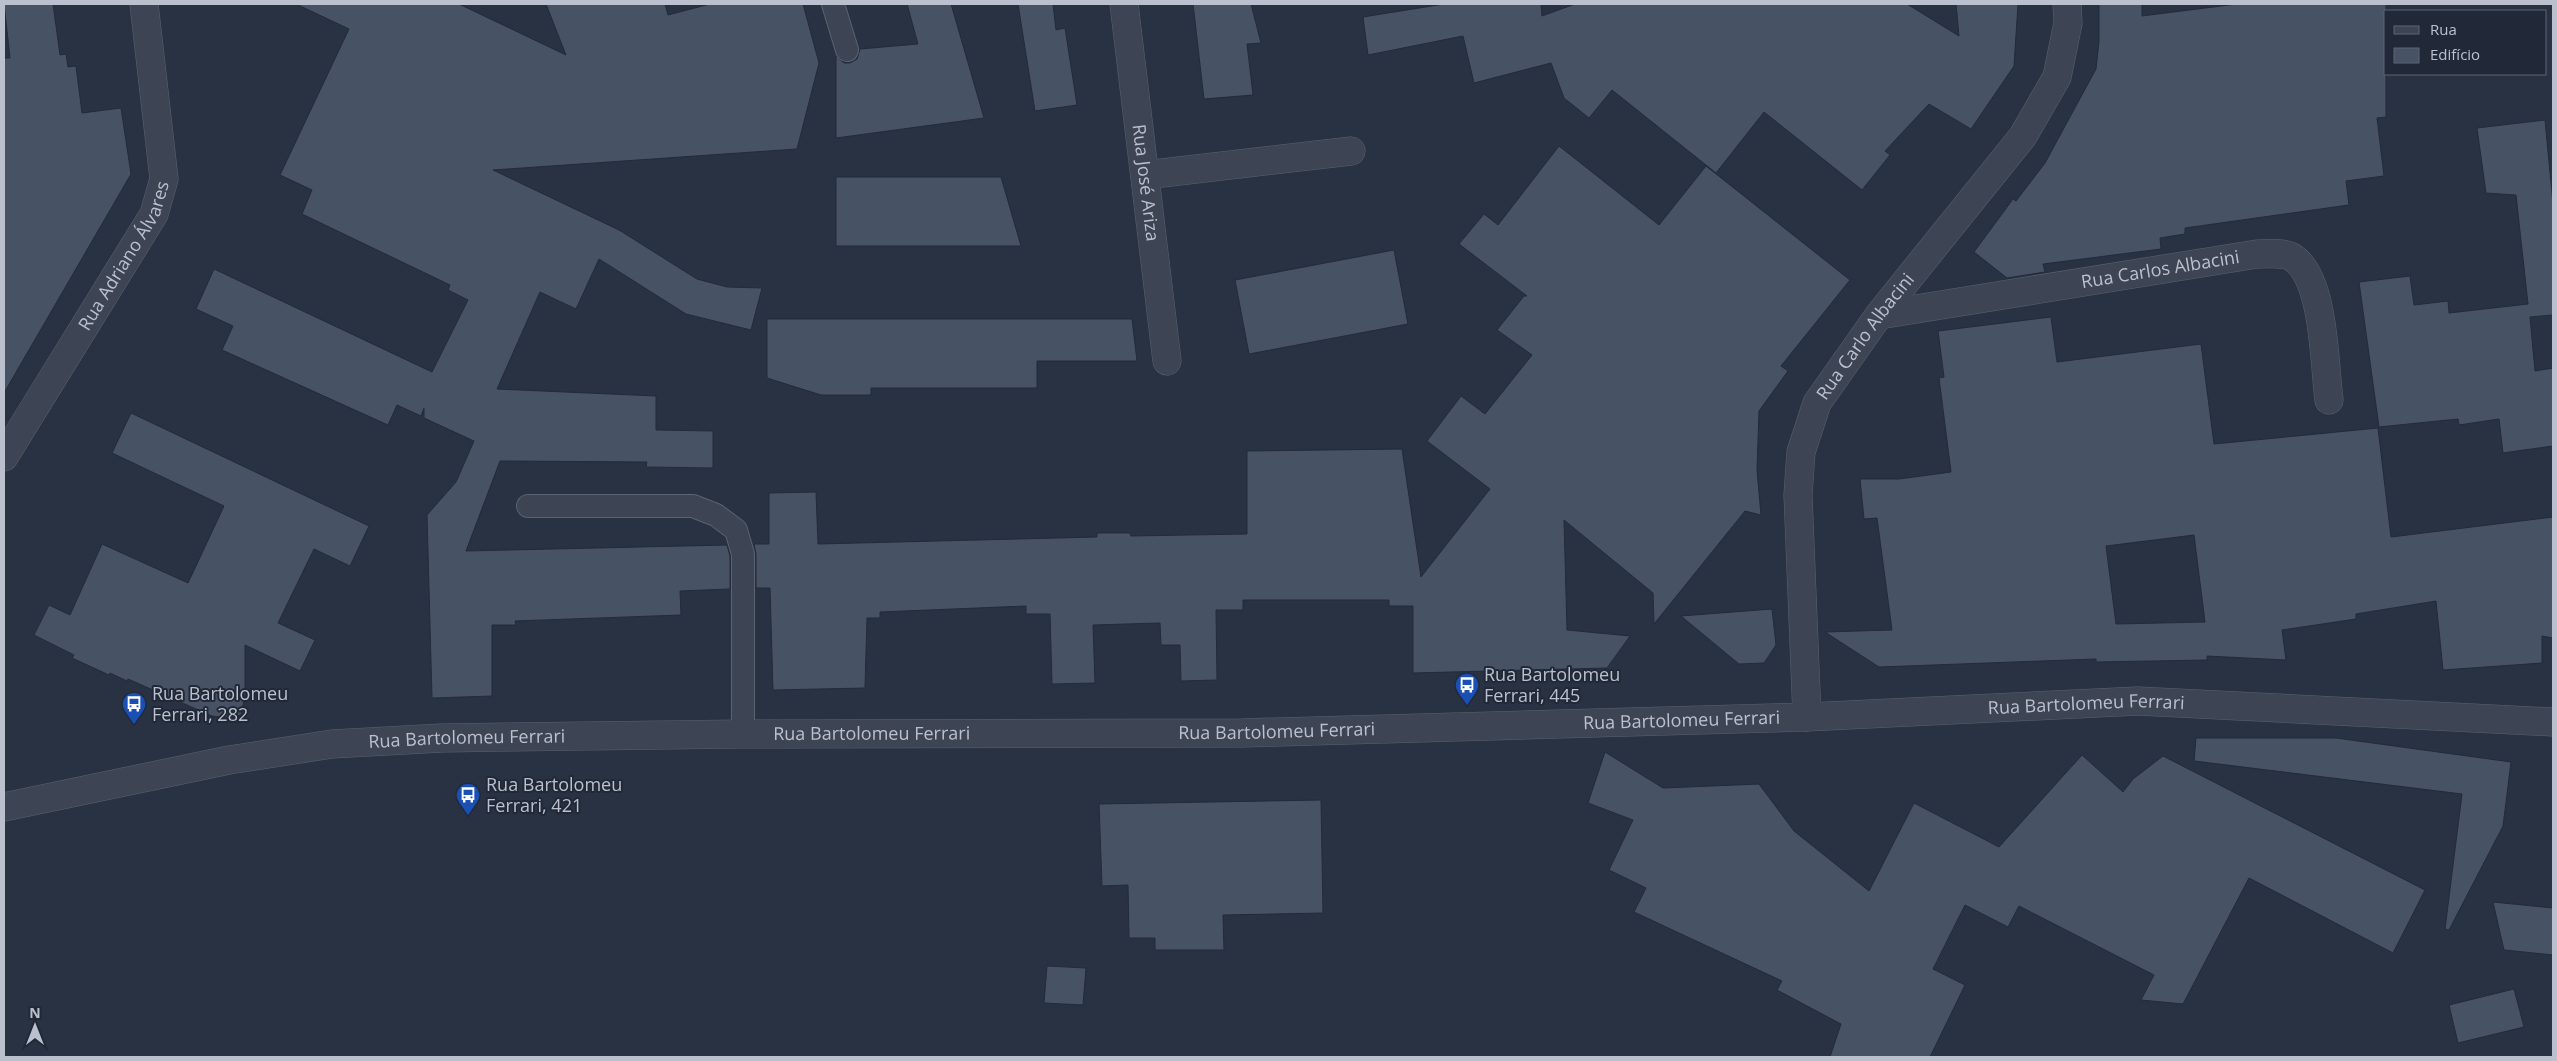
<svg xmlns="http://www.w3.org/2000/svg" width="2557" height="1061" font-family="'Open Sans',sans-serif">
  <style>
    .building { fill: #475265; stroke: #232b3a; fill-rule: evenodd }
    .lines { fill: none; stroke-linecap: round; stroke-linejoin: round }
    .service-casing { stroke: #5b6270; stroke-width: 24 }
    .minor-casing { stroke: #5b6270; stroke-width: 29 }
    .service { stroke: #3d4453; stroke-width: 22 }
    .minor { stroke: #3d4453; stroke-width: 28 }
    .labels { text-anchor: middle; stroke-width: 4; stroke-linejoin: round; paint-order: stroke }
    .street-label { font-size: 18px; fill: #bac0cd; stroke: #212938 }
    .poi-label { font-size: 18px; fill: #bac0cd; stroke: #212938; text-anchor: start }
  </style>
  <rect width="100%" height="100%" fill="#283243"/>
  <g class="building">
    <polygon points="4,4 53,4 60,55 66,54 68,67 76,66 82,113 121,108 131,174 4,393 4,58 10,58"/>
    <polygon points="296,4 459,4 566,55 546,4 665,4 668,15 710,4 803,4 819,63 797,149 493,170 619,230 697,279 727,287 762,288 751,330 686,314 599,259 576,309 540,292 497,389 656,396 656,430 713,431 713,468 646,467 647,462 500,461 466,551 727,545 730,556 730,589 680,591 681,615 515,621 516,625 492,625 492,696 432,698 427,515 456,482 474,441 424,418 424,408 421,416 397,405 388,425 222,350 233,326 196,309 214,269 432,372 468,300 448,290 450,285 302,214 312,190 280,175 349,29"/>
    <polygon points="907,4 951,4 984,118 836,138 836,56 844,63 850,63 857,59 860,49 918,44"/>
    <polygon points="1018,4 1053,4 1056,30 1065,28 1077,105 1035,111"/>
    <polygon points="1193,4 1251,4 1261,43 1247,44 1253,95 1204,99"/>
    <polygon points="1444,4 1541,4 1542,16 1575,4 1907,4 1959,36 1956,4 2018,4 2014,66 1971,129 1929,104 1885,151 1890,155 1862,190 1764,112 1716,173 1612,90 1589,118 1564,98 1551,63 1474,83 1463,36 1368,55 1363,17"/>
    <polygon points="2099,4 2142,4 2142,16 2237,4 2386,4 2386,117 2377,118 2384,176 2346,181 2349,205 2185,228 2185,234 2160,238 2161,249 2043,264 2045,272 2007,278 1974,252 2013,199 2016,201 2045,163 2096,69 2099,41"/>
    <polygon points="2545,120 2553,204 2553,315 2530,317 2535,371 2553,368 2553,446 2503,453 2499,419 2459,425 2458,419 2379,427 2359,282 2410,276 2414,305 2448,301 2449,313 2528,304 2516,195 2486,193 2477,128"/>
    <polygon points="1559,146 1659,225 1706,166 1850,280 1781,366 1788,371 1759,411 1757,470 1761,515 1745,511 1654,624 1653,593 1564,520 1567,630 1630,636 1607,668 1413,673 1413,606 1389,606 1389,600 1243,600 1243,610 1216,610 1217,680 1181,681 1180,645 1161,645 1160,623 1093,625 1095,683 1052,684 1050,614 1026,614 1026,606 880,612 880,618 867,618 865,688 773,690 770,588 756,588 756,554 754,544 769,544 769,493 816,492 818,544 1097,537 1097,533 1130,533 1131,536 1247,534 1247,451 1402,449 1421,577 1490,489 1427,441 1461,396 1485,414 1532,355 1497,330 1524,296 1527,296 1459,244 1484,214 1498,225"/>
    <polygon points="836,177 1001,177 1021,246 836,246"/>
    <polygon points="1394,250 1408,324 1249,354 1235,280"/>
    <path d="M2051,317L2057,362L2201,344L2214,444L2378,428L2391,537L2553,517V638L2542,636V663L2443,670L2436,601L2356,614V619L2282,630L2286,660L2207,656V660L2096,662V659L1879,667L1825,632L1892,630L1877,518L1864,519L1860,479H1899L1951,472L1939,378L1944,377L1938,331ZM2194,535L2205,622L2116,624L2106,546Z"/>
    <polygon points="767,319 1132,319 1137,361 1037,361 1037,388 871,388 871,395 821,395 767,378"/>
    <polygon points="131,413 369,526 350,566 314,549 278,623 315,640 300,671 245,645 245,695 241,715 227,718 212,716 128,679 127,681 110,673 109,675 72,658 74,655 34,635 49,605 70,615 102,544 188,583 224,506 112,453"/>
    <polygon points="1772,609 1776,645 1764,663 1739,664 1681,616"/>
    <polygon points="2196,738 2336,738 2511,762 2503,826 2449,930 2445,929 2462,794 2194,761"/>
    <polygon points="1605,752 1663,788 1759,784 1794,831 1869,891 1914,803 1999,847 2082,755 2123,792 2133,779 2163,756 2425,890 2393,953 2249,878 2183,1004 2141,1000 2154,975 2019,906 2008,927 1965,905 1933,969 1965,985 1930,1057 1830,1057 1841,1024 1777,990 1782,981 1634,912 1646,888 1609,870 1633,820 1588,803"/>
    <polygon points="1321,800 1323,913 1223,915 1224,950 1155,950 1155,938 1129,938 1128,885 1102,886 1099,804"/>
    <polygon points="2493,902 2553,908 2553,955 2504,950"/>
    <polygon points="1047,966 1086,968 1083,1005 1044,1003"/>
    <polygon points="2514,989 2524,1027 2458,1043 2449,1005"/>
  </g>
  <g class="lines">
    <defs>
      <g id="service">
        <polyline points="833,4 847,50"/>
        <polyline points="528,506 693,506 716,515 736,530 743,554 743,734"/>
      </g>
      <g id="minor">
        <path id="s1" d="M1124,4L1167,361"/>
        <polyline points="1145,175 1351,151"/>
        <path id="s2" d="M1879,315L2257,254C2268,254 2283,252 2292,257C2325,278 2324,363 2329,400"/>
        <path id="s3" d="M4,457L154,214L164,179L144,4"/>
        <path id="s4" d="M1807,717L1798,495L1801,452L1817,403L1879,315L2023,136L2057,77L2068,23L2067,4"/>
        <path id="s5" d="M4,807L229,760L332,744L442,738L743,734L1241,733L1807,717L2138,701L2553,722"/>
      </g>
    </defs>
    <use href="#service" class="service-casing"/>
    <use href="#minor" class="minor-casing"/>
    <use href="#service" class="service"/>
    <use href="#minor" class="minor"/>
  </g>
  <defs>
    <symbol id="bus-pin" viewBox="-11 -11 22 30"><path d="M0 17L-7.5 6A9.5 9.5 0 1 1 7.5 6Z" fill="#1a4fb4" stroke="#212938"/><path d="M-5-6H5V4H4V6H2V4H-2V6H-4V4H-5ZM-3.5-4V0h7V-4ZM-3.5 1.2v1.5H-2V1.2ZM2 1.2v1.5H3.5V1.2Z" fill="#fff"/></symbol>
  </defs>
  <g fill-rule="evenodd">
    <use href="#bus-pin" x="1453" y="671" width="28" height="38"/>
    <use href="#bus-pin" x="120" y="690" width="28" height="38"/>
    <use href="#bus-pin" x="454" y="781" width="28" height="38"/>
  </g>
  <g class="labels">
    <g class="street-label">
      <text dy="6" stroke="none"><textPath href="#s1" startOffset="180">Rua José Ariza</textPath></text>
      <text dy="6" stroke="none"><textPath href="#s3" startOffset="235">Rua Adriano Álvares</textPath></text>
      <text dy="6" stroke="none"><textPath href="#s2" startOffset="285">Rua Carlos Albacini</textPath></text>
      <text dy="6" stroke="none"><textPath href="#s4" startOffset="399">Rua Carlo Albacini</textPath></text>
      <text dy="6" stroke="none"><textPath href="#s5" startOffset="2089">Rua Bartolomeu Ferrari</textPath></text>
      <text dy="6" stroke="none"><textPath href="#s5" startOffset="1684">Rua Bartolomeu Ferrari</textPath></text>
      <text dy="6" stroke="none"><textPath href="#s5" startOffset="1279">Rua Bartolomeu Ferrari</textPath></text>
      <text dy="6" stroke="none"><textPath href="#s5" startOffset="874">Rua Bartolomeu Ferrari</textPath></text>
      <text dy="6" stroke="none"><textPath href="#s5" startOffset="469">Rua Bartolomeu Ferrari</textPath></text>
    </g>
    <g class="poi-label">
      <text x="1484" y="681">Rua Bartolomeu<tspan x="1484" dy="21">Ferrari, 445</tspan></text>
      <text x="152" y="700">Rua Bartolomeu<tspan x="152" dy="21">Ferrari, 282</tspan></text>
      <text x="486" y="791">Rua Bartolomeu<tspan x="486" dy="21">Ferrari, 421</tspan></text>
    </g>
  </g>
  <rect width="2557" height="1061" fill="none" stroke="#bac0cd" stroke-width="10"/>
  <rect x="2384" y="10" width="162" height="65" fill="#212938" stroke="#5e6574"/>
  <rect x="2394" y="26" width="25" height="8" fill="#3d4453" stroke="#5e6574"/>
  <text x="2430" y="35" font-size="15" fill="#bac0cd">Rua</text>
  <rect x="2394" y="48" width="25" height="15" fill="#475265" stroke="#5e6574"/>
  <text x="2430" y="60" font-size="15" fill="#bac0cd">Edifício</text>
  <g transform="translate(35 1026)" stroke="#212938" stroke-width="4" paint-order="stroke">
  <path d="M0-4L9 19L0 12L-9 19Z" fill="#bac0cd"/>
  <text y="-8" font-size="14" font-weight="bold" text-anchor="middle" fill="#bac0cd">N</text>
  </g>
</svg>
